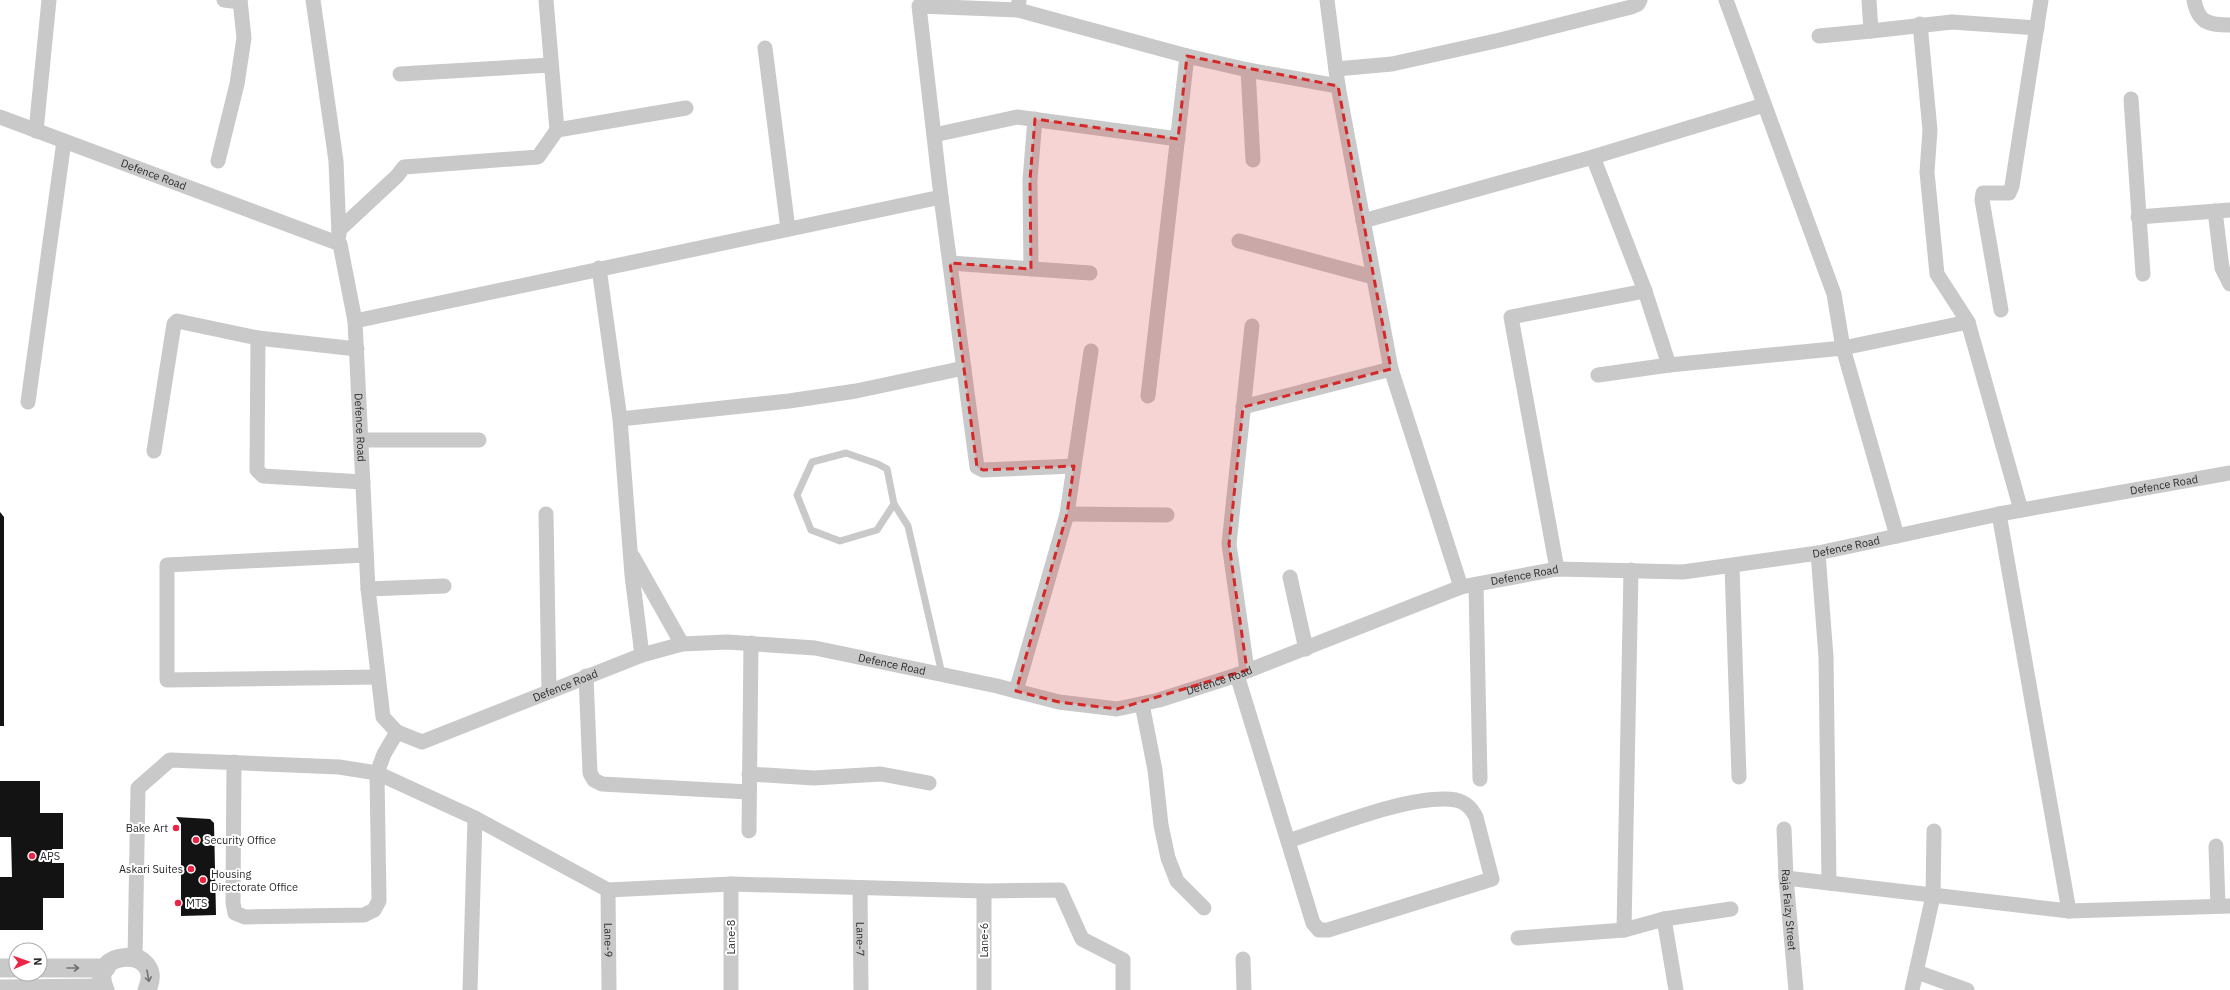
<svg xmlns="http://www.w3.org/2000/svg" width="2230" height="990" font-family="'IBM Plex Sans',sans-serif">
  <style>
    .building { fill: #131313 }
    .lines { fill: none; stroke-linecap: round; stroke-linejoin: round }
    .service { stroke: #c9c9c9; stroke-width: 7 }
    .minor { stroke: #c9c9c9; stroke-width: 15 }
    .tertiary { stroke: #c9c9c9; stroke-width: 19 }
    .oneway { stroke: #737373 }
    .marked { fill: #d62828; fill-opacity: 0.2; stroke: #d62828; stroke-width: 3; stroke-dasharray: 8 5; stroke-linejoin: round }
    .poi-dot { fill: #ec2547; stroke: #fff; stroke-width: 1.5 }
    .labels { text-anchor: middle; stroke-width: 4; stroke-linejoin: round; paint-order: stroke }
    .street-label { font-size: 11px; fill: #2c2c2c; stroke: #fff }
    .poi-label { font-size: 11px; fill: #2c2c2c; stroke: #fff; text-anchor: start }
  </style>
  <rect width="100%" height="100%" fill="#fff"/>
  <g class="building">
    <polygon points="0,512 4,517 4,726 0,726"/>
    <polygon points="0,781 40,781 40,813 63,813 63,849 52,849 52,863 64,863 64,898 43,898 43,930 0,930 0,877 12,877 11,837 0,837"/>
    <polygon points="176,817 210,819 214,823 216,915 181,916 181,824"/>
  </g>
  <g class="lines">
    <g class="service">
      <polygon points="846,453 878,464 887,469 894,504 877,530 840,541 811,530 797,495 812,462"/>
      <polyline points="894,504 908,526 942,674"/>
    </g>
    <g class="minor">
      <polyline points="224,0 240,2"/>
      <polyline points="313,0 336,161 339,235"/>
      <polyline points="546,0 557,130 686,108"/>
      <polyline points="1327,0 1338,86 1391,369 1461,587"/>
      <polyline points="1726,0 1834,294 1843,348 1897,536"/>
      <path d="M2194,0C2198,23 2209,25 2230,25"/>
      <polyline points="1018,10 1187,56 1248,70 1338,86"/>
      <polyline points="1920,24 1930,130 1927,172 1937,274 1968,322 2021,510"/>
      <polyline points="1871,31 1952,22 2037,28"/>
      <polyline points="1819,36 1871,31 1869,0"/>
      <polyline points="765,48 788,229"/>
      <polyline points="1336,69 1392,64 1500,40 1631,7 1638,4 1640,0"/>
      <polyline points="1248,70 1253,160"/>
      <polyline points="400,74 551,65"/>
      <polyline points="2131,99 2143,274"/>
      <path id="s1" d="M0,117L340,244L355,321L368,589L383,717L397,732L422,742L642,655L682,644L727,642L815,648L997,686L1059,702L1117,709L1159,700L1237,675L1461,587L1557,569L1683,572L1818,553L1999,514L2230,473"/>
      <polyline points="36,131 49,0"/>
      <polyline points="934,135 1017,117 1178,139"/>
      <polyline points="1593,157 1645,291 1669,365"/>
      <polyline points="218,161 237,84 244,38 240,0"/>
      <polyline points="941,197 977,467 983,470 1074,466"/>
      <polyline points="2215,211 2222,268 2230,284"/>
      <polyline points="2138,217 2230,210"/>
      <polyline points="1363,221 1593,157 1764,105"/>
      <polyline points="339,230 397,176 404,167 538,157 557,130"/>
      <polyline points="1239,241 1373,277"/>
      <polyline points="950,263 1090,273"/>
      <polyline points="599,268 620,419 632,575 642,655"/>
      <polyline points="1031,269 1030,180 1035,119"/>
      <polyline points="2001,310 1982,200 1983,193 2009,193 2012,186 2041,0"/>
      <polyline points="355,321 941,197 919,6 1018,10 1019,0"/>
      <polyline points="258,338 257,470 263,476 363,482"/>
      <polyline points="1598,375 1669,365 1843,348 1968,322"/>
      <polyline points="1148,396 1187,56"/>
      <polyline points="28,402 64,141"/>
      <polyline points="1243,407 1391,369"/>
      <polyline points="620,419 789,401 856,391 964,368"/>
      <polyline points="361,440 479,440"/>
      <polyline points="154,451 174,324 177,321 258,338 357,349"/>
      <polyline points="546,514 549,691"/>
      <polyline points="1067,514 1167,515"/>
      <polyline points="1999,514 2069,911"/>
      <polyline points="1818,553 1826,657 1829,883"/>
      <polyline points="366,555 167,565 167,680 378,677"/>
      <polyline points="633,557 682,644"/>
      <polyline points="1732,566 1739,777"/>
      <polyline points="1557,569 1511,317 1645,291"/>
      <polyline points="1290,577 1306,649"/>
      <polyline points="1476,585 1480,779"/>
      <polyline points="368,589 444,586"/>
      <polyline points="1247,670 1229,544 1252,326"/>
      <path d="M1237,675L1313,923L1319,930H1328L1492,879L1476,817C1472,809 1465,802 1456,800C1413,793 1331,827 1288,841"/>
      <polyline points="586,676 590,773 594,780 602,784 749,792"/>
      <polyline points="1016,691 1067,514 1091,351"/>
      <polyline points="1142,704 1155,770 1161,825 1168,858 1177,881 1204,908"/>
      <polyline points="234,762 233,903 235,913 245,917 364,915 374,910 379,901 377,773 384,754 397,732"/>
      <polyline points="749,774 814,778 881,774 929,783"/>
      <path id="s2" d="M1784,829L1786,878L1796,990"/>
      <polyline points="749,831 751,643"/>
      <polyline points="2216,846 2218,906"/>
      <polyline points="1786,878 2069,911 2230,906"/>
      <path id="s3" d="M860,888L861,990"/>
      <path id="s4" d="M608,890L609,990"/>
      <polyline points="984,891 984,990"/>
      <polyline points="1664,919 1676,990"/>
      <polyline points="1624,930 1664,919 1731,909"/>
      <polyline points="1518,938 1624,930 1631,570"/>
      <polyline points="135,958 138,788 170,760 339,767 377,773 475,818 608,890 731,884 984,891 1060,890 1082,939 1123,960 1123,990"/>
      <polyline points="1243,959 1244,990"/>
      <polyline points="1917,972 1967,990"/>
      <polyline points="470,990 475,818"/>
      <polyline points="731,990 731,884"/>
      <polyline points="1912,990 1933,896 1934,831"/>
    </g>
    <g class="tertiary">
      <polyline points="0,968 16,968"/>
      <polyline points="40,968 106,968"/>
      <polyline points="0,989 104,988"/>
      <path d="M105,990C85,948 167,945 147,990"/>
    </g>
  </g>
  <defs><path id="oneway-shaft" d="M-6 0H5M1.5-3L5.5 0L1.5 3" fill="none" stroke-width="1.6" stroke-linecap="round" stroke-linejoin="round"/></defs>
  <g class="oneway">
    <use href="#oneway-shaft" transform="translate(73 968)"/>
    <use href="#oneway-shaft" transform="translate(148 976) rotate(80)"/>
  </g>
  <path class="marked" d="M1187,56L1338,86L1391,369L1243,407L1229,544L1247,670L1117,709L1059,702L1016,691L1067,514L1074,466L983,470L977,467L950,263L1031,269L1030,180L1035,119L1178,139Z"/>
  <g class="poi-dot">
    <circle cx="176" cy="828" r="4"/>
    <circle cx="196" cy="840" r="4"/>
    <circle cx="32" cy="856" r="4"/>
    <circle cx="191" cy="869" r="4"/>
    <circle cx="203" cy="880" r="4"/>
    <circle cx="178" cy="903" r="4"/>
  </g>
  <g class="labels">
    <g class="street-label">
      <text dy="4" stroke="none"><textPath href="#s1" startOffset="164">Defence Road</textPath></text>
      <text dy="4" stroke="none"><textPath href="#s1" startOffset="548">Defence Road</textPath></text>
      <text dy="4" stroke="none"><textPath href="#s1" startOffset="2684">Defence Road</textPath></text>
      <text dy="4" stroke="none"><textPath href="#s1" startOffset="2360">Defence Road</textPath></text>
      <text dy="4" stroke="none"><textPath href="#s1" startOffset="2036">Defence Road</textPath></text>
      <text dy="4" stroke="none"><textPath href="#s1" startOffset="1376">Defence Road</textPath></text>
      <text dy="4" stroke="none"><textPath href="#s1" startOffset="1712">Defence Road</textPath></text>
      <text dy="4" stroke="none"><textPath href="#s1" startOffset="1040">Defence Road</textPath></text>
      <text dy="4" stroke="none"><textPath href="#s2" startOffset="81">Raja Faizy Street</textPath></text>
      <text transform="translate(731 937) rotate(-90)" y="4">Lane-8</text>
      <text dy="4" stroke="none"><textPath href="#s3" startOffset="51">Lane-7</textPath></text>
      <text dy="4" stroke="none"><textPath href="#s4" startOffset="50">Lane-9</textPath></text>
      <text transform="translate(984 940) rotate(-90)" y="4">Lane-6</text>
    </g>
    <g class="poi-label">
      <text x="168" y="832" text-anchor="end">Bake Art</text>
      <text x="204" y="844">Security Office</text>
      <text x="40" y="860">APS</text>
      <text x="183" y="873" text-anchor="end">Askari Suites</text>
      <text x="211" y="878">Housing<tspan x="211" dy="13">Directorate Office</tspan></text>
      <text x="186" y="907">MTS</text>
    </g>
  </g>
  <g transform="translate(28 962) rotate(88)"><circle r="19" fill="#ffffff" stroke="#ababab"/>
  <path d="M0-3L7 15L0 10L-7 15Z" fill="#ec2547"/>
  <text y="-6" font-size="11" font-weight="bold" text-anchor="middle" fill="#2c2c2c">N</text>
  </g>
</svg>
